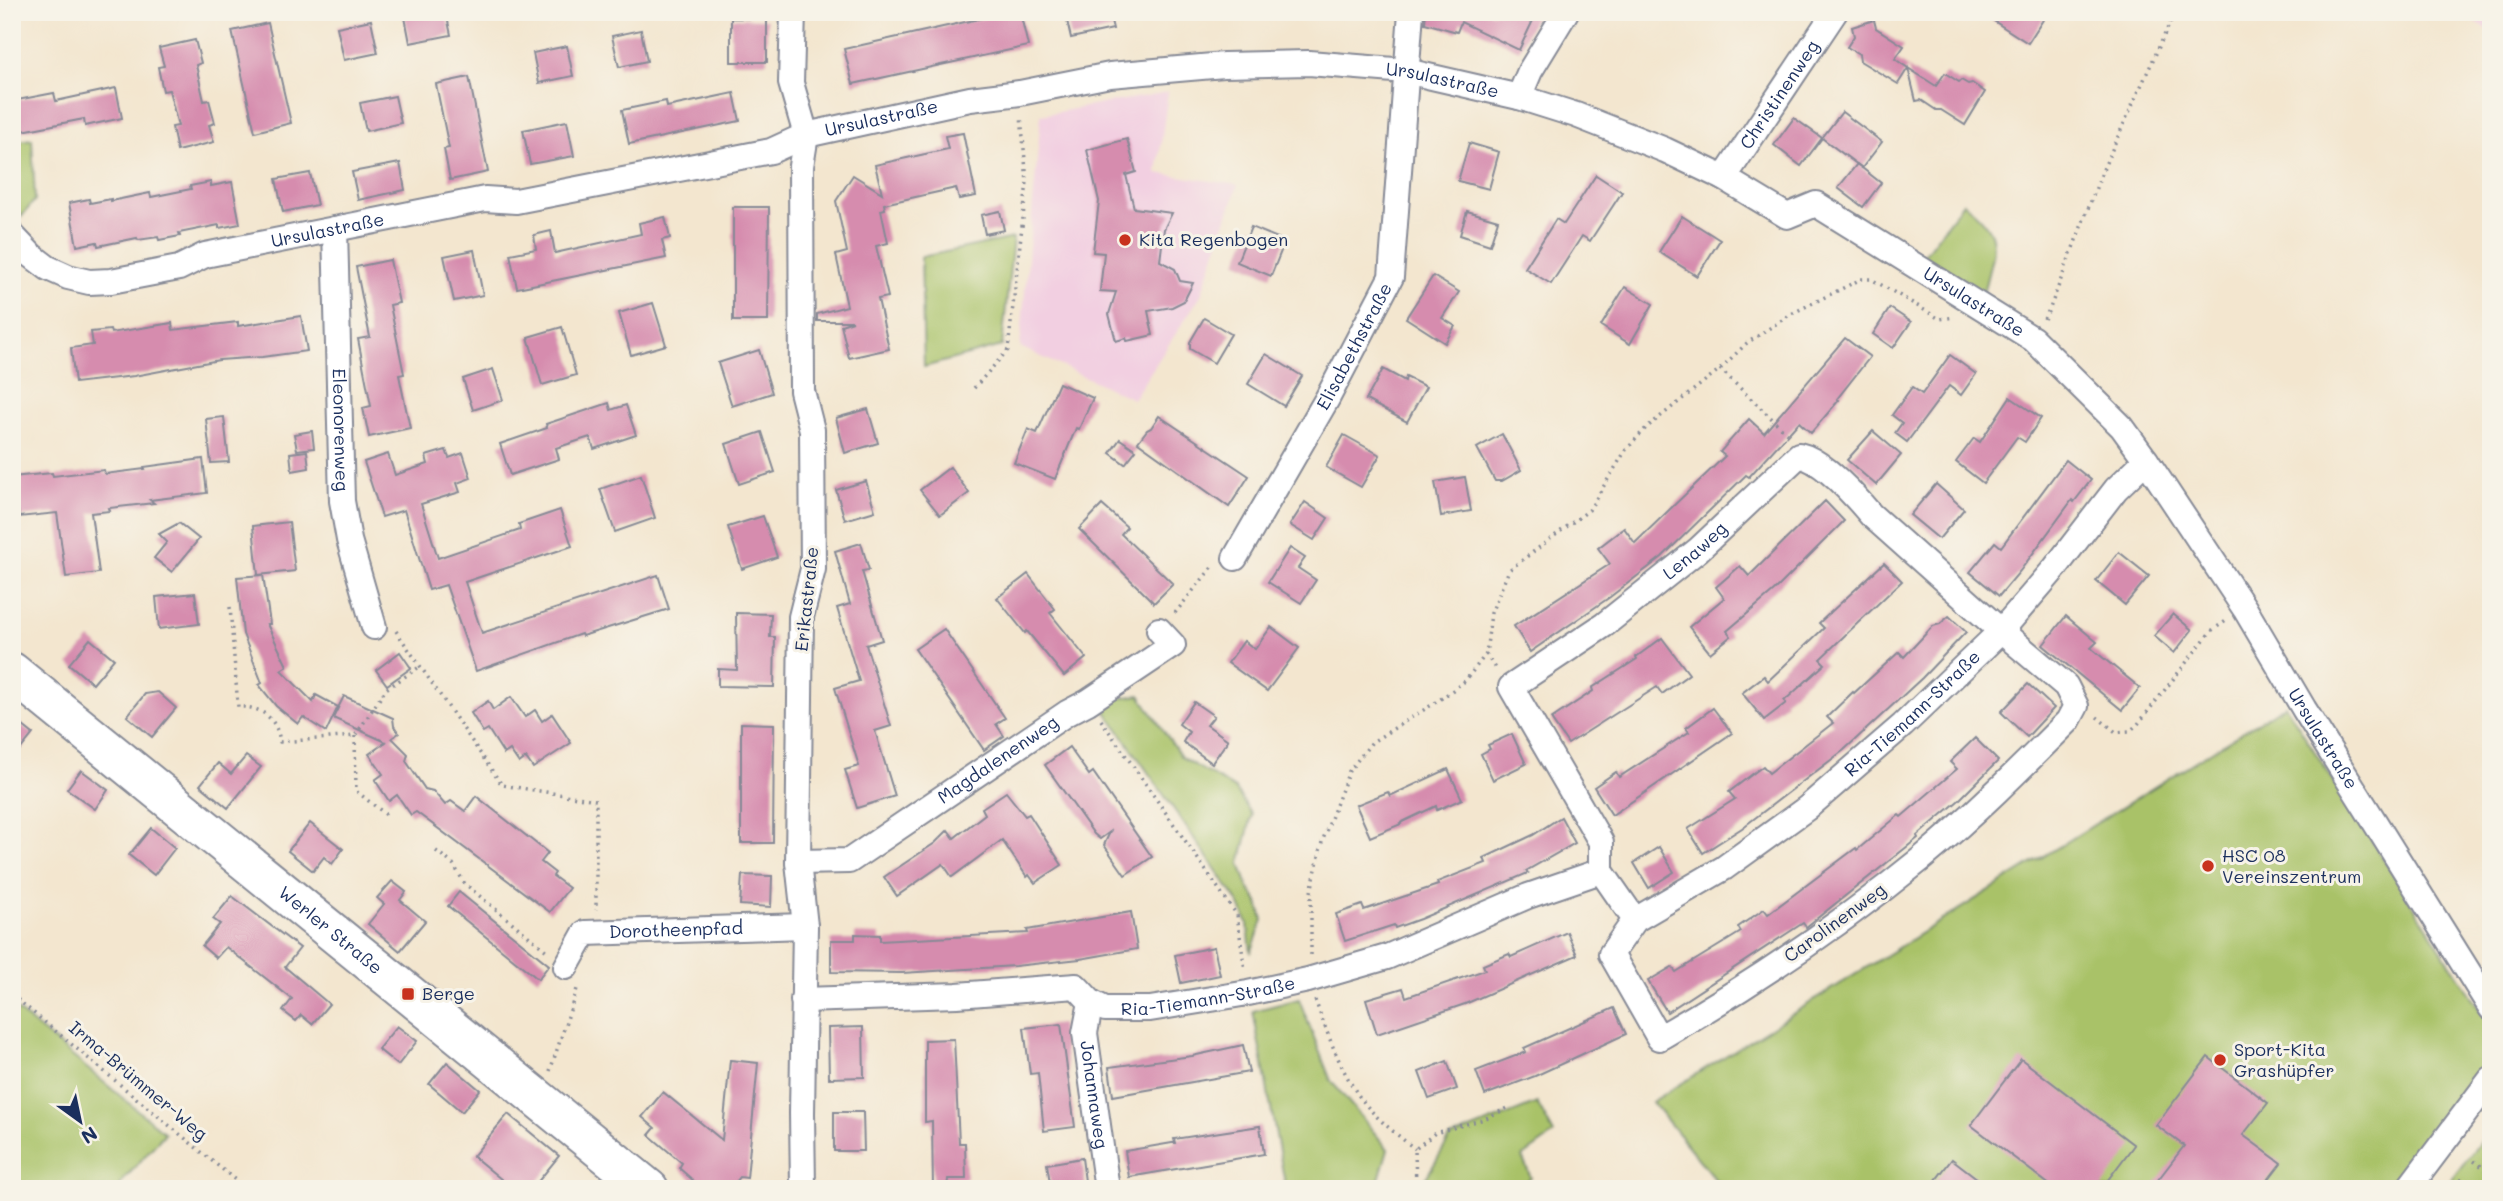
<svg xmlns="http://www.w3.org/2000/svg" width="2503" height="1201" font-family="Mali,sans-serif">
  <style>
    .built { fill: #f2cfe1 }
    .green { fill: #a9c267; stroke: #627862; stroke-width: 2 }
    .building { fill: #d68cae }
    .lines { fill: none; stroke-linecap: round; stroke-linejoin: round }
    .minor-casing { stroke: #878a96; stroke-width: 28 }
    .primary-casing { stroke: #878a96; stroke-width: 42 }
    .path { stroke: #878a96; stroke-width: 3.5; stroke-dasharray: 2 5; stroke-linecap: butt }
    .minor { stroke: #fff; stroke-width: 24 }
    .primary { stroke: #fff; stroke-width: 38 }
    .poi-dot { fill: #c8321e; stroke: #f7f3e8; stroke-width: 2.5 }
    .labels { text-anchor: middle; stroke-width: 6; stroke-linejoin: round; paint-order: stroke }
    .street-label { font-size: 18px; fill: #1b2f5e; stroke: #f7f3e8 }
    .poi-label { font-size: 18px; fill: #1b2f5e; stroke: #f7f3e8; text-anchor: start }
  </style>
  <rect width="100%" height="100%" fill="#f7f3e8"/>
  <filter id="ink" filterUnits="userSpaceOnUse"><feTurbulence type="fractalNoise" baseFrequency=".0143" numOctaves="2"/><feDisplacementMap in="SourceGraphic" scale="14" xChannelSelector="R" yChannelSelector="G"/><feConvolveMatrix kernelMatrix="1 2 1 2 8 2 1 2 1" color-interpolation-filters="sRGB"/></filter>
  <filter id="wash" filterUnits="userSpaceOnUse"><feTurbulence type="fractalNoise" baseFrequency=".00686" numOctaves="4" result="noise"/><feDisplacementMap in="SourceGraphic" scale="28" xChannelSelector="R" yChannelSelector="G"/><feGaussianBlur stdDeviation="1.57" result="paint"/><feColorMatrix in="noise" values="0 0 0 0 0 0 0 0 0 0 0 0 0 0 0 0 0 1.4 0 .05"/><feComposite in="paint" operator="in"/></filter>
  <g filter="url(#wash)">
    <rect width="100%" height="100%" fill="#f3e6cf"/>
    <g class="built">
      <polygon points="2453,12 2491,12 2491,31"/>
      <polygon points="1168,92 1157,173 1238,185 1201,295 1133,399 1020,347 1041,115"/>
    </g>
    <g class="green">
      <polygon points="32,139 35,200 22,216 12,208 12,142"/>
      <path d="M1963,203C2006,234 1993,249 1983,294L1923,256Z"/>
      <polygon points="1013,238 1002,346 924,367 921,257"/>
      <polygon points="1140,695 1181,757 1235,789 1252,815 1240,863 1248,887 1258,902 1263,920 1251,953 1248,924 1239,903 1102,706 1112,699"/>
      <polygon points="2285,705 2491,1027 2491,1071 2401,1189 1723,1189 1652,1102"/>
      <polygon points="1299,999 1331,1081 1388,1149 1376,1189 1286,1189 1253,1011"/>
      <polygon points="12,1006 165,1133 121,1183 120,1189 12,1189"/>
      <path d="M1537,1103L1554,1134L1522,1157L1531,1178C1518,1188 1500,1195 1485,1185L1479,1189H1423L1424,1181L1450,1138Z"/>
      <polygon points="2491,1128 2491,1189 2444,1189"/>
    </g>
    <g id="blocks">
      <g class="building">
        <polygon points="404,12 446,12 451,35 410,43"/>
        <polygon points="1010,12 1020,12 1028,46 853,84 844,49"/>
        <polygon points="1065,12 1109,12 1113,29 1071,38"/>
        <polygon points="1426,12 1537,12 1519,50 1461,22 1457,32 1425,23"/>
        <polygon points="1980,12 2048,12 2028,43"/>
        <polygon points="731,18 767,19 767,62 731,62"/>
        <polygon points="371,20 378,53 344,60 337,27"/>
        <polygon points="1874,20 1876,28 1904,46 1895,59 1908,68 1936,86 1945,73 1959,82 1961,80 1968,84 1972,83 1985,92 1965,125 1941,110 1936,110 1921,100 1916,101 1908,68 1898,84 1860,61 1859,54 1847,47 1854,36 1852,27"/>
        <polygon points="268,23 291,123 255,132 232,31"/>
        <polygon points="641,30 647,61 619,67 612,36"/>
        <polygon points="195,40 201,63 196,65 204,101 209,100 215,123 209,125 214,142 177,151 172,127 178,126 169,90 163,91 158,67 164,66 159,48"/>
        <polygon points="567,46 573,76 539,83 533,53"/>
        <polygon points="469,77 488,172 450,180 444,149 449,148 436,84"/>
        <polygon points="116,88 122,118 85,126 84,119 12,133 12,101 54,93 56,101"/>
        <polygon points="734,93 740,121 629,144 622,110 666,101 667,107"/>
        <polygon points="395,96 401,123 366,131 360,103"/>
        <polygon points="1842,112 1882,142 1862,168 1822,138"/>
        <polygon points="1794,118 1822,138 1801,166 1774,145"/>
        <polygon points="567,121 574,156 530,164 523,130"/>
        <polygon points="963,133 976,196 959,199 956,188 884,204 885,209 881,210 888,243 876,246 888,297 878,299 889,349 849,358 841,325 853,321 817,321 817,314 847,306 836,255 847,252 836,201 853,175 882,193 875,165 948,149 945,136"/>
        <polygon points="1127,139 1136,172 1126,175 1134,208 1172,213 1164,229 1160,261 1175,269 1180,281 1193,283 1184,301 1172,307 1148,311 1153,335 1127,341 1126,338 1116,341 1109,314 1116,292 1100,291 1104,253 1093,252 1099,201 1087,150"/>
        <polygon points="1469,143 1499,152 1489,189 1458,181"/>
        <polygon points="400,163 405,190 358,200 352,172"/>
        <polygon points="1857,164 1881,183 1863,207 1838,188"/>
        <polygon points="310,173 317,205 283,212 276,179"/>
        <polygon points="1596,175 1622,192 1590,241 1582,236 1551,284 1525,268 1556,219 1564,224"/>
        <polygon points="211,182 211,186 232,182 240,224 219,228 219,225 179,233 180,236 159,240 158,237 138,240 137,238 98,246 97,242 77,246 69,203 89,199 90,203 111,199 111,201 150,193 151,197 191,189 190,186"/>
        <polygon points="733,207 769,207 768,321 733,321"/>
        <polygon points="1000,211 1004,230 985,234 981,215"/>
        <polygon points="1467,211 1498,220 1490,245 1460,235"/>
        <polygon points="1682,216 1720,240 1697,276 1659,252"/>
        <polygon points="665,217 670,238 662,240 666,258 517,288 510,254 536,249 534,235 551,231 555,253 641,234 639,223"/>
        <polygon points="1251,227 1285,241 1271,276 1237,262"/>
        <polygon points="474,250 483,295 454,301 444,256"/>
        <polygon points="390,260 399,303 390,305 404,374 399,375 410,428 369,437 363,408 371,406 358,339 370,337 356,267"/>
        <polygon points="1433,276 1459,292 1442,318 1455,326 1445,343 1406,318"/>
        <polygon points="1625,287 1653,304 1630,344 1601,326"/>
        <polygon points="653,303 666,345 631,355 619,313"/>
        <polygon points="1890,308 1911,322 1893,348 1873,334"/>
        <polygon points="301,316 307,351 262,357 219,360 134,376 75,383 71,348 93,345 91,332 110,330 111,333 172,323 173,330 238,322 238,326"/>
        <polygon points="1204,318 1231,334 1214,363 1190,349 1190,342"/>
        <polygon points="562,327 576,375 542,385 528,337"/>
        <polygon points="1845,338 1870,357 1837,399 1839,400 1811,433 1799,422 1749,477 1746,475 1662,557 1610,597 1530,652 1514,626 1610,564 1598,548 1624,528 1635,543 1725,456 1720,452 1749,419 1764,433"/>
        <polygon points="759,350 772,393 732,406 718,363"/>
        <polygon points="1266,354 1302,376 1284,406 1248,384"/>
        <polygon points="1950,355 1976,374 1961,395 1949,386 1907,442 1895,433 1902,423 1892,415 1912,387 1922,394"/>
        <polygon points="493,369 503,400 473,410 463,379"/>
        <polygon points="1383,369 1405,381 1406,377 1426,387 1407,422 1366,400"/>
        <polygon points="1059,383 1093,398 1079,429 1076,428 1055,479 1014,463 1028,429 1037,433"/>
        <polygon points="2010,397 2041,418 2025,442 2017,437 1983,483 1956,462 1974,438 1980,442"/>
        <polygon points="609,403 611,410 626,405 636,435 594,449 590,437 556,448 559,459 510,475 500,444 547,428 546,424"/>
        <polygon points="868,409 878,443 845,453 836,418"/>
        <polygon points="1159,416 1249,476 1229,507 1138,442 1147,430 1151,428"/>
        <polygon points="224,417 229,462 211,463 206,419"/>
        <polygon points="312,431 314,448 297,450 294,434"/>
        <polygon points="1873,431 1901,455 1876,485 1847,460"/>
        <polygon points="762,432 775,472 739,484 726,444"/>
        <polygon points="1502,434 1521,470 1502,481 1495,481 1477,448"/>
        <polygon points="1344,435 1380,455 1361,487 1326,467"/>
        <polygon points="1120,439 1136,450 1125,464 1110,453"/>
        <polygon points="446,450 449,458 463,453 471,478 457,483 460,492 421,504 438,558 520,530 519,524 560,510 572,546 465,582 482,633 658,575 669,609 582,636 581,634 476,671 446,585 429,590 404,510 382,517 364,462 388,454 395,475 428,464 426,456"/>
        <polygon points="307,451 309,468 292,471 290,453"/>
        <polygon points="203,459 207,493 150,500 154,503 109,508 110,511 91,513 99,573 66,577 57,513 19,517 18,509 12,510 12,477 52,473 53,476 104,470 105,474 145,469 144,467"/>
        <polygon points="2066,460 2091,480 2074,502 2072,500 2020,571 1999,596 1970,572 1995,542 2001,547"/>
        <polygon points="950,467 969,493 940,515 920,490"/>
        <polygon points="641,475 655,518 615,532 600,489"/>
        <polygon points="1465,477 1471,511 1441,516 1435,482"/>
        <polygon points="866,481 875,511 845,520 836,490"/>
        <polygon points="1936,484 1964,509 1939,539 1910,515"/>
        <polygon points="1825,501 1844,521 1774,591 1727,631 1731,636 1710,653 1689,627 1724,598 1716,587 1740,566 1749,576"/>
        <polygon points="1305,502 1328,518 1314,540 1290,525"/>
        <polygon points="1102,505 1127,527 1121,534 1173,584 1154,603 1079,529"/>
        <polygon points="763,516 777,557 742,569 728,527"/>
        <polygon points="289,522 295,571 258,575 253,526"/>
        <polygon points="179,523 199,539 172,572 154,558 167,542 159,534"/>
        <polygon points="861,543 869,570 862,571 882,640 866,645 891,726 875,731 895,796 857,808 845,770 859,766 835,688 859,681 837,608 850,604 835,551"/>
        <polygon points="1290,548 1305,558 1298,568 1316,580 1301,603 1268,582"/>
        <polygon points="2119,552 2149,576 2125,605 2096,581"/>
        <polygon points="1884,563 1902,581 1820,659 1825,664 1784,701 1786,703 1764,720 1742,693 1764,676 1768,681 1824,628 1819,623"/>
        <polygon points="1028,574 1055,609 1050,613 1086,658 1064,676 1027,631 1025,633 997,598"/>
        <polygon points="263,575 270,624 267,624 287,666 281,670 313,702 316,695 338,707 326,732 303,717 298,724 276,706 259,685 262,683 243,634 237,577"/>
        <polygon points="195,593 199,624 159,629 156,597"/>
        <polygon points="736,613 771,614 770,637 775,637 774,687 718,686 718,669 737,670"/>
        <polygon points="2173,614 2192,630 2174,653 2154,636"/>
        <polygon points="1949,616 1966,632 1922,678 1844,750 1742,828 1703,853 1688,829 1735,799 1729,792 1763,766 1769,773 1833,723 1827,717 1853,692 1854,693 1899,652 1904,657 1933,626 1940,624"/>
        <polygon points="2066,616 2097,642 2091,648 2140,688 2122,710 2043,645"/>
        <polygon points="1271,627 1299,648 1267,691 1228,663 1244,641 1255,649"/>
        <polygon points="944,629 1005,718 996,724 1004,736 984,750 915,649"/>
        <polygon points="1662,638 1689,674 1662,694 1657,687 1568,744 1551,719 1593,691 1592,688 1637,659 1636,657"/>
        <polygon points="90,639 114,659 93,684 69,664"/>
        <polygon points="400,652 411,668 387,685 376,670"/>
        <polygon points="2028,684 2054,708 2027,737 2001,712"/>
        <polygon points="158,692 176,708 152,737 127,716 145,694"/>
        <polygon points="344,696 393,718 394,726 399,733 392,738 408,754 406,761 425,789 433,791 445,805 451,801 465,811 476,796 548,853 541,862 555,873 553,876 569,888 550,912 416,812 411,815 397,795 389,801 375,780 383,774 369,754 386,742 333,718"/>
        <polygon points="511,697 525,717 535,710 542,721 552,714 571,743 533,768 526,758 519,763 510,750 504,754 488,729 483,732 471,713 488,701 493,710"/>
        <polygon points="1194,702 1214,716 1207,725 1228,740 1212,763 1183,742 1189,732 1179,724"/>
        <polygon points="1713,708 1732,733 1612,815 1594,787 1616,772 1619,777 1689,732 1686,728"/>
        <polygon points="12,717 33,734 12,760"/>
        <polygon points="741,723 774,724 773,843 741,843"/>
        <polygon points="1512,734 1526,764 1493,780 1481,754 1490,749 1488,745"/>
        <polygon points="1975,738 1998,761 1958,801 1917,836 1918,838 1806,927 1803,923 1667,1012 1648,981 1672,967 1676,972 1741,932 1738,927 1764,909 1768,914 1856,848 1857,850 1899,815 1901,817 1957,769 1950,762"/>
        <polygon points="1069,747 1089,775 1093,772 1152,857 1125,875 1104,845 1110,832 1100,839 1094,834 1045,765"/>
        <polygon points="246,756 261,767 228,808 200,785 218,763 231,774"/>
        <polygon points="1448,769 1462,799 1437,810 1436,806 1400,823 1401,824 1370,837 1356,805 1388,792 1390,796"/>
        <polygon points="81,770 108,790 95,809 67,789"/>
        <polygon points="1006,792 1025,816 1029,814 1062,865 1035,883 1029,875 1027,877 1002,840 952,877 943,864 897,896 884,877 935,843 948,830 954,838 985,814 982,808"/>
        <polygon points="1561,817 1575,843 1526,871 1528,873 1420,919 1395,928 1394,925 1345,941 1336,914 1362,905 1364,910 1438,885 1437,882 1486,863 1484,858 1533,835"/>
        <polygon points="310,823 343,849 332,864 324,857 313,871 288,851"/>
        <polygon points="151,828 175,848 154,875 129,855"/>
        <polygon points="1659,847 1674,872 1649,888 1634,863"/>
        <polygon points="742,875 772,876 771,907 740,905"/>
        <polygon points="392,881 406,892 400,900 425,921 400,951 368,924 384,904 377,898"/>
        <polygon points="459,892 549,965 538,979 448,906"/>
        <polygon points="232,896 300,948 285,967 329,1004 312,1024 301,1015 296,1021 283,1011 292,999 226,947 216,958 202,946 220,924 213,919"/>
        <polygon points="1131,912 1137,949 1080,959 1015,966 902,973 831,972 831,940 855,940 855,934 880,935 880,941 1028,933 1027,930"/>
        <polygon points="1567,932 1577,955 1465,1004 1377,1034 1366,999 1403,988 1406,997 1485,970 1483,965 1509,954 1511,957"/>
        <polygon points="1214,947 1220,975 1181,983 1175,955"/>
        <polygon points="1614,1008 1626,1034 1535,1076 1485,1095 1476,1071 1526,1052 1524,1048"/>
        <polygon points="1061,1024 1075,1127 1044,1131 1038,1073 1030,1074 1024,1028"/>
        <polygon points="397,1026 417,1041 398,1065 378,1049"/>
        <polygon points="863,1027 864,1077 829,1078 828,1028"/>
        <polygon points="954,1039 959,1143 965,1143 966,1179 948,1179 947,1189 933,1189 932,1121 925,1122 925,1040"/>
        <polygon points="1243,1045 1249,1072 1113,1096 1109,1067 1192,1056"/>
        <polygon points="2208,1057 2268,1103 2243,1135 2281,1163 2261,1189 2151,1189 2184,1146 2156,1125"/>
        <polygon points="2021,1059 2134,1145 2101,1189 2055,1189 1971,1125"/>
        <polygon points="730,1060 758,1063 747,1178 740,1177 730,1189 703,1189 679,1168 682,1163 649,1135 655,1128 642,1117 663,1092 722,1140"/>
        <polygon points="1447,1061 1457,1089 1429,1099 1419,1072"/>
        <polygon points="447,1062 480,1090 462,1112 429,1084"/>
        <polygon points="834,1112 863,1112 864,1151 834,1151"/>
        <polygon points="508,1114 559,1156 532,1189 513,1189 473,1156"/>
        <polygon points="1260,1126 1264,1154 1129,1177 1125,1151 1172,1143 1175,1143 1174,1139"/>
        <polygon points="1082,1158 1086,1189 1051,1189 1047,1164"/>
        <polygon points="1952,1159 1991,1189 1929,1189"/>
      </g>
    </g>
  </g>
  <g filter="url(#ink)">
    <use href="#blocks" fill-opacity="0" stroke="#878a96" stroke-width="2"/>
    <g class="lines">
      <defs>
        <g id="minor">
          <polyline points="793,12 791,83 806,135 801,166 802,391 812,430 813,569 801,617 798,862 805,926 802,1113 803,1189"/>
          <polyline points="1519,97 1530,71 1566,12"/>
          <path id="s1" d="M1724,178L1835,12"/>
          <path id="s2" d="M335,229L342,501L349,540L374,627"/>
          <path id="s3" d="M12,235L31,255L48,268L68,277L89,282L111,281L179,268L205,255L485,199L516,201L771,151L806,135L970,99L1020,93L1110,75L1224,65L1309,63L1406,71L1519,97L1576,115L1665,150L1724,178L1787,216L1816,204L2033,339L2122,427L2146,460L2245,609L2304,709L2491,1008"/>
          <path id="s4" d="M1235,558L1327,399L1391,277L1411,12"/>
          <path id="s5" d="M798,862L849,861L1067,713L1088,702L1173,645L1159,630"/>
          <path id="s6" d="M1635,920L1601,871V842L1511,687L1604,625L1698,550L1799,455C1823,460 1855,496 1871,515L2001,631L2066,686L2076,706L2068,721C2021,768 1973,816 1921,859C1839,926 1751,985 1659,1038L1611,954L1635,920L1724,868L1807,808L1903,725L2001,631L2055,568L2116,489L2146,460"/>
          <path id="s7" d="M566,967L585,933L805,926"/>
          <path id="s8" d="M803,1000L957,995L1076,986L1091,1002L1105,1009H1150L1248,993L1308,980L1387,957L1528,896L1601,871"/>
          <path id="s9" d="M1091,1002L1085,1033L1107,1189"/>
          <polyline points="2408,1189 2491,1079"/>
        </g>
        <g id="primary">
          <path id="s10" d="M12,672L649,1189"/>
        </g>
      </defs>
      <use href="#minor" class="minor-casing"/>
      <use href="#primary" class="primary-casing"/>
      <g class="path">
        <polyline points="2044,319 2050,308 2104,167 2175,12"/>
        <polyline points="1720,369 1789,435"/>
        <polyline points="974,388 1008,350 1027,182 1021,116"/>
        <path d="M230,607L238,707C262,706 277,719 280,742L355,736L386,689L421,666"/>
        <polyline points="1175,613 1214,565"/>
        <polyline points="396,631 502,785 596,800 596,910"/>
        <polyline points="1486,654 1496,670"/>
        <polyline points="2097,717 2116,732 2130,731 2138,724 2211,631 2226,621"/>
        <polyline points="1101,720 1237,915 1245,970"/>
        <polyline points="355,736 356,791 389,817"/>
        <polyline points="436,851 453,864 465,884 548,952"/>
        <polyline points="1311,955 1311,892 1322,842 1349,771 1372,742 1438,701 1465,681 1486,654 1491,613 1509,570 1589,510 1626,450 1646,428 1720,369 1747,343 1791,314 1861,279 1871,279 1940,319 1955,317"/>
        <polyline points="12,995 246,1189"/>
        <path d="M1315,1000C1327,1032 1339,1067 1359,1096C1374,1117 1395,1133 1415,1149"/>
        <polyline points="550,1071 578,986"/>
        <polyline points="2487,1142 2491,1145"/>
        <polyline points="2474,1161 2491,1173"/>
        <polyline points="2460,1179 2473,1189"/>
        <polyline points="1416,1189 1415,1149 1435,1133 1484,1119 1508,1108"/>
      </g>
      <use href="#minor" class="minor"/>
      <use href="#primary" class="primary"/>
    </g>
  </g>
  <g class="poi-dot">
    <circle cx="1125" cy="240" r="7"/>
    <circle cx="2208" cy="866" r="7"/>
    <rect x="401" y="987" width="14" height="14" rx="3.5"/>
    <circle cx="2220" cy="1060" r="7"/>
  </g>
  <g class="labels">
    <g class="street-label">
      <text dy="6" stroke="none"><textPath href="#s3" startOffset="1472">Ursulastraße</textPath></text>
      <text dy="6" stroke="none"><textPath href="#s1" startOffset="100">Christinenweg</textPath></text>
      <text dy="6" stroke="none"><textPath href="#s3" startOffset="905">Ursulastraße</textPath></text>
      <text dy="6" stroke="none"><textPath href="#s3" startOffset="338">Ursulastraße</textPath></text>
      <text dy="6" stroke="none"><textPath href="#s3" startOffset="2062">Ursulastraße</textPath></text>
      <text dy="6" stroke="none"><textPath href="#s4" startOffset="243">Elisabethstraße</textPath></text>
      <text dy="6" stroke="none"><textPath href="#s2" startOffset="201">Eleonorenweg</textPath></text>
      <text dy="6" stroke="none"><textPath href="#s6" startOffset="497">Lenaweg</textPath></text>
      <text transform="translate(807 599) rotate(-84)" y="6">Erikastraße</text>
      <text dy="6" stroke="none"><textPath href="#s6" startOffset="2037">Ria-Tiemann-Straße</textPath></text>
      <text dy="6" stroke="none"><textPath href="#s3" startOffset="2628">Ursulastraße</textPath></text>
      <text dy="6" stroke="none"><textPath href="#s5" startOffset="231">Magdalenenweg</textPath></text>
      <text transform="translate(1835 923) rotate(-36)" y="6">Carolinenweg</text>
      <text dy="6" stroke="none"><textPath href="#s10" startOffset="410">Werler Straße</textPath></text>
      <text dy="6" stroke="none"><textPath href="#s7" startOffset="130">Dorotheenpfad</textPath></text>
      <text dy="6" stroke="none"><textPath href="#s8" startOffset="415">Ria-Tiemann-Straße</textPath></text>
      <text transform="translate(138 1081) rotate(40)" y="6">Irma-Brümmer-Weg</text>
      <text dy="6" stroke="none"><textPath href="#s9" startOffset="94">Johannaweg</textPath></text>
    </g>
    <g class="poi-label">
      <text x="1139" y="246">Kita Regenbogen</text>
      <text x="2222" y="862">HSC 08<tspan x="2222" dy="21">Vereinszentrum</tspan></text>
      <text x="422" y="1000">Berge</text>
      <text x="2234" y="1056">Sport-Kita<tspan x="2234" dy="21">Grashüpfer</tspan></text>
    </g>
  </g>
  <rect width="2503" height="1201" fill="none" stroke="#f7f3e8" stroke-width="42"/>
  <g transform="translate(80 1121) rotate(147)" stroke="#f7f3e8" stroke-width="5" paint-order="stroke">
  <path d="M0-5L12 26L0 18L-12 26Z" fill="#1b2f5e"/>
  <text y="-10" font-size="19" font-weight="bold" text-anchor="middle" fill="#1b2f5e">N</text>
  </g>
</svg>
